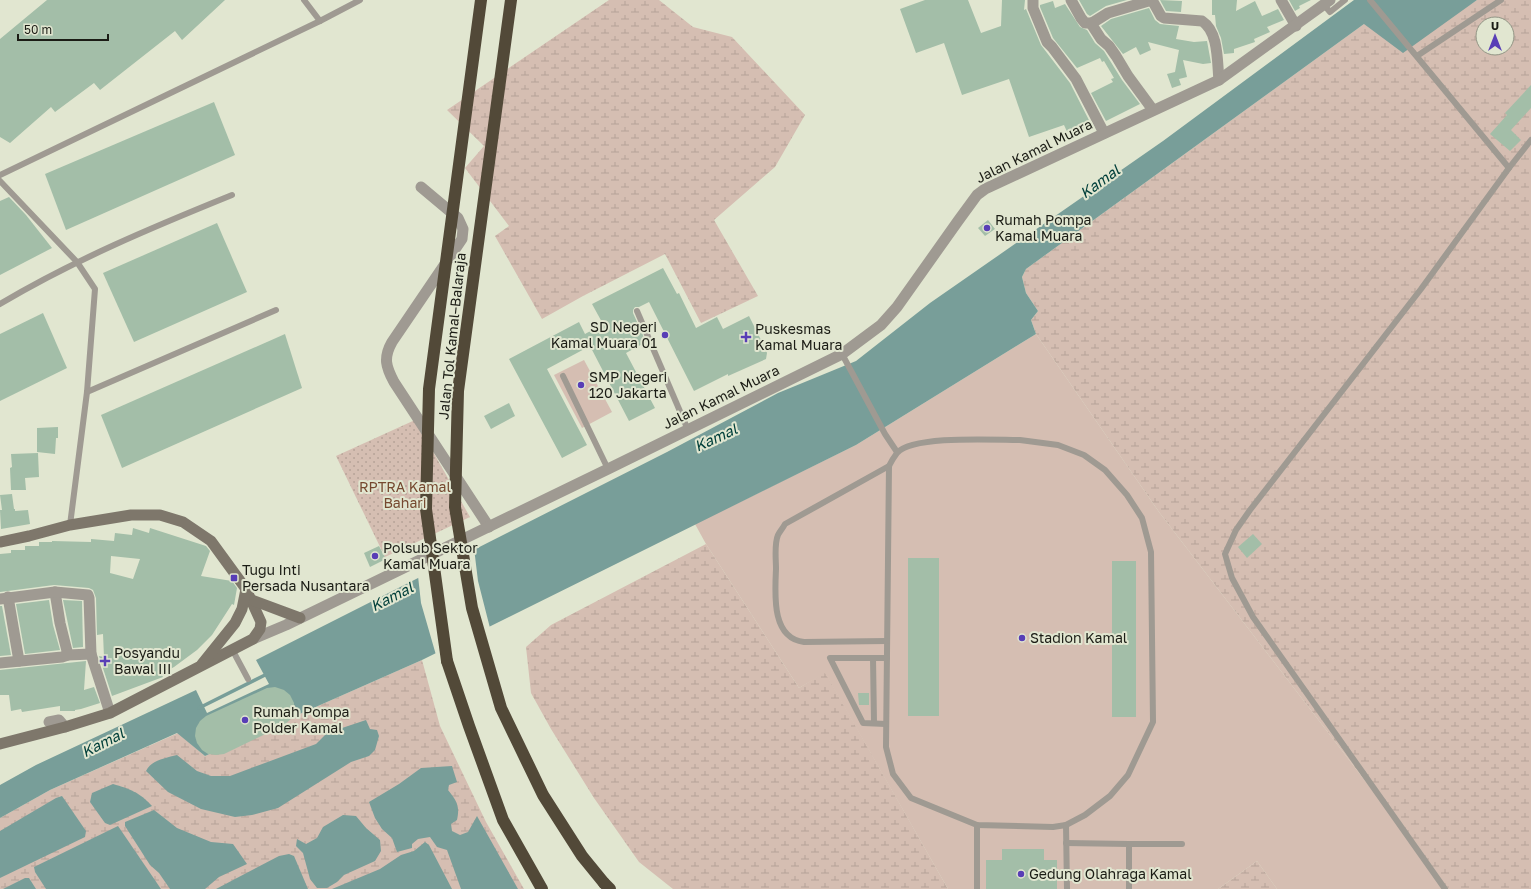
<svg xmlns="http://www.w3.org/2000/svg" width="1531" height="889" font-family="'Golos Text',sans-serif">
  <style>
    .grass { fill: url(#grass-dots) }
    .wetland { fill: url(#wetland-marsh); fill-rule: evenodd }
    .pitch { fill: #d5beb2 }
    .water { fill: #789e99 }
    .pier { fill: #e1e6d0 }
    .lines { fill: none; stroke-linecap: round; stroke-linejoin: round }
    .stream { stroke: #789e99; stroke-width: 3.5 }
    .building { fill: #a3bea8; fill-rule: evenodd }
    .service { stroke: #9f9a92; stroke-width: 6 }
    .minor { stroke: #9f9a92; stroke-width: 11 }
    .secondary { stroke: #7e776b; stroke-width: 11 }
    .motorway { stroke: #524938; stroke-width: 12 }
    .motorway-bridge { stroke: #524938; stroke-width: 12 }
    .poi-dot { fill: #583eb6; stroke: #e1e6d0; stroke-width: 1.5 }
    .labels { text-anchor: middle; stroke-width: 4; stroke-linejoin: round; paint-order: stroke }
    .street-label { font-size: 14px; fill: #1b1c15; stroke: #e1e6d0 }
    .poi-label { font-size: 14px; fill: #1b1c15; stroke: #e1e6d0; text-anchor: start }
    .park-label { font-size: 14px; fill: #764930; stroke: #e1e6d0 }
    .water-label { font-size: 15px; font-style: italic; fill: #02403b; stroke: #e1e6d0 }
  </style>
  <defs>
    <pattern id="grass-dots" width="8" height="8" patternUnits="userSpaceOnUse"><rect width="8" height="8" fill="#d5beb2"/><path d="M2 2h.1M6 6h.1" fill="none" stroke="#b6a398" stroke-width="1.8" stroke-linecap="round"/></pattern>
    <pattern id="wetland-marsh" width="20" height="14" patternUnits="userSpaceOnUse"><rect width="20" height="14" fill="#d5beb2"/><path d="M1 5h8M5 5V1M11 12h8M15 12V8" fill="none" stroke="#b6a398"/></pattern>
  </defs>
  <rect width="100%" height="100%" fill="#e1e6d0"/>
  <polygon class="grass" points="415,420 470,517 385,557 336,456"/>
  <g class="wetland">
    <polygon points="609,0 659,0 693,27 732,37 805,115 775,167 714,220 758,296 701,323 665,254 583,296 542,319 495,236 509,226 465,168 484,146 447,110"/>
    <path d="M1477,0H1531V889H1448L1159,512L1036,334L1031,320L1038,311L1026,293L1022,277L1026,269L1364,24L1466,7ZM1483,24H1507V48H1483Z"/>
    <polygon points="706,544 799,688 825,672 948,889 673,889 639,862 594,798 551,729 531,693 526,647 551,625"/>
    <polygon points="422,660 440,726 486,822 524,889 0,889 0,818 50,790 178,733 205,756"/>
    <polygon points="1257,861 1277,889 1218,889"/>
  </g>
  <g class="pitch">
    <polygon points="1036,334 1159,512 1448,889 1277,889 1257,861 1218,889 948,889 825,673 799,688 706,544 695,524 856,445"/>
    <polygon points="584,360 612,412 582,428 554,375"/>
  </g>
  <g class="water">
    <polygon points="1354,0 1477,0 1403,53 1364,24 1026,269 1022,277 1026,293 1038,311 1031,320 1036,334 856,445 422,660 205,756 177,733 50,790 0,818 0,785 36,765 196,690 207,713 269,684 256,660 667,452 778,393 856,361 930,303 1163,141"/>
    <path d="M366,720L370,729L377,730L379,736L375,750L369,756L351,762L278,808L252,815L235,817L201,809L168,792L146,771C151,760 166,758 177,755L197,771L211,776H230L316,744L327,733Z"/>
    <path d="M452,766L457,782L449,785L448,790C457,801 460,806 457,820L451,824L452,831L460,835L468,832L477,816L518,889H461L447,850L437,847L430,837L418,839L412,844V848L397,852L392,838L382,829L375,818L369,802L399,784L421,768Z"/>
    <path d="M113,784C130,789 139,792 152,806L110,825L105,823L90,802L92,793Z"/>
    <polygon points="62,796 86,831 85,837 0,878 0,831 56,798"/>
    <polygon points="154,810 177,828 211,842 233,844 247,864 219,877 205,889 170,889 159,873 150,865 125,826 125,822"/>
    <polygon points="343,815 356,816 366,828 380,840 381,851 375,861 344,875 337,882 327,888 317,888 310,879 303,853 296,846 297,839 306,844 317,838 323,827"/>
    <polygon points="118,826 161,889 46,889 35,872 34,867"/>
    <polygon points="425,842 429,845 452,889 332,889 380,869 401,855 414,851"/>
    <polygon points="289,854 294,856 308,889 216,889 279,856"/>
    <polygon points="25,878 29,878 36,889 3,889"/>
  </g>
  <polygon class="pier" points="474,548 478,581 490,628 436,655 421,603 418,576"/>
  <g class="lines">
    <polyline class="stream" points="199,708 267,674"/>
  </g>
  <g class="building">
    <polygon points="47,0 225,0 182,40 175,31 100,90 94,83 55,112 51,107 10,143 0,137 0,39"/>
    <polygon points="925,0 968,0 981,33 1001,26 1002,0 1025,0 1024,10 1026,9 1041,45 1070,83 1093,128 1070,138 1064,125 1029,137 1009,79 962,95 944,43 916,53 900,9"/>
    <polygon points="1079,0 1127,0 1106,6 1090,16 1087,14"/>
    <polygon points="1160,0 1182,1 1181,12 1166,11"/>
    <polygon points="1212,0 1237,0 1236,11 1255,1 1262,16 1278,9 1284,20 1267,27 1270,32 1254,39 1255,42 1234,49 1234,53 1224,54 1221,38 1216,26 1215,15 1212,15"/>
    <polygon points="1289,0 1311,0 1299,6 1300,8 1295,11"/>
    <polygon points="1053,1 1055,8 1065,4 1080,27 1087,30 1095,43 1104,51 1122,80 1140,104 1106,121 1091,93 1113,82 1111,79 1114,78 1104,61 1102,62 1100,58 1077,68 1053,38 1040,7 1040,5"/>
    <polygon points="1149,8 1155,20 1160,24 1179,26 1176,39 1194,42 1207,41 1211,63 1203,64 1183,60 1187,77 1179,79 1181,85 1172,88 1167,74 1175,72 1179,50 1148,42 1151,50 1140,55 1136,47 1123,54 1101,26 1111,19"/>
    <polygon points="1531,85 1531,108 1511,130 1521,140 1510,151 1490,134 1507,115 1505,113"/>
    <polygon points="214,102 235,155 66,230 45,174"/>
    <polygon points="9,197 26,215 52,248 0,275 0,201"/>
    <polygon points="988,220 995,229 985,236 978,228"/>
    <polygon points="217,223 247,292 134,342 103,273"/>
    <polygon points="663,268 677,294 679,293 696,328 717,317 723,329 749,316 766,350 767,353 766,359 728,376 728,374 694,391 649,302 639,307 635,307 633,310 633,313 646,342 626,353 655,408 629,421 590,346 547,369 587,445 562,458 509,359 579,322 585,334 603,324 592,304"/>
    <polygon points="43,313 67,368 0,401 0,334"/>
    <polygon points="285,334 302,388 122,468 101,415"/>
    <polygon points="509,403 515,416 491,429 484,416"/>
    <polygon points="58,427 58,438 56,438 55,454 37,452 37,428"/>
    <polygon points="38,453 39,477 25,478 26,490 11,490 10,468 12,467 11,454"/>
    <polygon points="12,494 14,509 15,509 15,511 28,510 30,524 1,529 0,510 2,510 0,495"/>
    <path d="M133,528L149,533L150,528L206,546L210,551L201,576L232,581L237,588L234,605L232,604L212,635L197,650L174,667L161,674L163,677L112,696L99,656L104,657L103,634L97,635L96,598L93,590L89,588L54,585L0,592V554L11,553V550H25V546H39V542H52V541L91,542V539L114,541L115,533L132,535ZM111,556L140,559L133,579L110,573Z"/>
    <polygon points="1253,534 1262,544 1247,558 1238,547"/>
    <polygon points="379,546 386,559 370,567 364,553"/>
    <rect x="908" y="558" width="31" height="158"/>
    <rect x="1112" y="561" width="24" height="156"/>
    <polygon points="49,600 53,625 60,650 25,654 16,604"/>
    <polygon points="63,600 82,601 83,647 73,648"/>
    <polygon points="0,606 2,606 11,655 0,656"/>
    <polygon points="86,661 84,690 94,687 100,703 81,709 75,710 75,711 60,711 60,706 22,712 21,709 11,711 9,695 0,695 0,670"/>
    <polygon points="275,687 284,690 290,695 294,703 294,711 291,719 284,725 224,754 216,755 208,754 202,750 197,743 195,736 196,728 200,721 206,716 267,688"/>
    <polygon points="858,693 869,693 869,705 859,705"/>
    <polygon points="1002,849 1044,849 1044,860 1057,860 1057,889 986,889 986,860 1002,860"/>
  </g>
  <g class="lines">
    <g class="service">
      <polyline points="304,0 320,21"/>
      <polyline points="1370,0 1509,168"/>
      <polyline points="1324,5 1330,12 1345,0"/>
      <polyline points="1417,56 1501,0"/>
      <polyline points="0,175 320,21 360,0"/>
      <polyline points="0,181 77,262 95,289 87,392 70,525"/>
      <path d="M0,304C74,260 153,227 232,195"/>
      <polyline points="637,311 688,430"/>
      <polyline points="842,354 885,434 897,452"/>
      <polyline points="563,376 608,469"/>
      <polyline points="87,392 276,310"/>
      <path d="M1020,440L1058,445L1084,455L1105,470L1127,495L1142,518L1151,552L1153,722L1128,775L1110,796L1085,815L1066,825L1053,827L977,825L911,798L893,774L886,747L889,466C891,462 894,457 897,453C913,435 995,440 1020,440Z"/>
      <path d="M887,641L804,642C771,638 775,594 776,569C776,559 774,544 778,535C780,531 783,528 785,524L889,466"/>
      <polyline points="233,651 248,679"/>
      <polyline points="873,658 874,723"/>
      <polyline points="886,724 863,723 830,658 887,658"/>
      <polyline points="1066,825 1067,889"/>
      <polyline points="1066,843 1129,844 1129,889"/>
      <polyline points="1129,844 1182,844"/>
      <polyline points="977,889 977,825"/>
      <polyline points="1445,889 1253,617 1232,578 1225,554 1236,530 1250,510 1421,289 1509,168 1531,140"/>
    </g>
    <g class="minor">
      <polyline points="1033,0 1033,8 1047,42 1052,47 1076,79 1104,133"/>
      <polyline points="1071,0 1081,18 1085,23 1092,23"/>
      <polyline points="1152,0 1108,13 1092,23 1092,25 1101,39 1109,46 1116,56 1128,76 1153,110"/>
      <path d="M1152,0L1161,16L1164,18L1202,21C1219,32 1217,62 1219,80"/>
      <polyline points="1281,0 1296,26"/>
      <path d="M421,187L458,218L463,229L462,239L392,342C383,358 386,367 394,382L489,527"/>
      <polyline points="55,592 60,623 68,655"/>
      <polyline points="8,597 19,661"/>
      <polyline points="0,599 55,592 88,595 89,598 91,654"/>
      <polyline points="253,639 286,625 608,469 842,354 881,325 897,307 958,221 977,195 985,189 1219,80 1330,0"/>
      <polyline points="0,663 62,657 68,655 91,654 110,713"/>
      <polyline points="49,722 59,720 65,727"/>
    </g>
    <g class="secondary">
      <polyline points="0,542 29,536 70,525 131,515 160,515 183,522 211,541 246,589 261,622 260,629 253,639 110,713 65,727 0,744"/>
      <polyline points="252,600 300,618"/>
      <polyline points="202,664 235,623 242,609 246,589"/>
    </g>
    <g class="motorway">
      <polyline points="447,661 469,726 503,820 542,889"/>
      <polyline points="604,883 610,889"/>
    </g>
    <g class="motorway-bridge">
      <polyline points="511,0 458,391 455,507 472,608 501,708 543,795 582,856 604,883"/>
      <polyline points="447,661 426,509 429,389 481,0"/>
    </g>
  </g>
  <g class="poi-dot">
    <circle cx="987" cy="228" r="4"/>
    <circle cx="665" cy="335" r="4"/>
    <path d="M744 331h4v4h4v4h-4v4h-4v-4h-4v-4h4z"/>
    <circle cx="581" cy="385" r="4"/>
    <circle cx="375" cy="556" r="4"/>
    <rect x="230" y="574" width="8" height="8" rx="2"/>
    <circle cx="1022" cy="638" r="4"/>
    <path d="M103 655h4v4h4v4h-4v4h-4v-4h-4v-4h4z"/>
    <circle cx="245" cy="720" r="4"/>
    <circle cx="1021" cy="874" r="4"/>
  </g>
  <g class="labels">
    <g class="street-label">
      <text transform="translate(1034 151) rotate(-26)" y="5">Jalan Kamal Muara</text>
      <text transform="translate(452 336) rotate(-84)" y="5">Jalan Tol Kamal–Balaraja</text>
      <text transform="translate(721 397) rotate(-26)" y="5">Jalan Kamal Muara</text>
    </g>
    <g class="poi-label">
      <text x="995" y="225">Rumah Pompa<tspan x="995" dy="16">Kamal Muara</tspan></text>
      <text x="657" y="332" text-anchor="end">SD Negeri<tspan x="657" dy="16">Kamal Muara 01</tspan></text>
      <text x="755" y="334">Puskesmas<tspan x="755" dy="16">Kamal Muara</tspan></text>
      <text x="589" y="382">SMP Negeri<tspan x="589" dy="16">120 Jakarta</tspan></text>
      <text x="383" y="553">Polsub Sektor<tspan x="383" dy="16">Kamal Muara</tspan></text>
      <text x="242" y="575">Tugu Inti<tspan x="242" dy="16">Persada Nusantara</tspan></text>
      <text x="1030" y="643">Stadion Kamal</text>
      <text x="114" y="658">Posyandu<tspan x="114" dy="16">Bawal III</tspan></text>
      <text x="253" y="717">Rumah Pompa<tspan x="253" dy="16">Polder Kamal</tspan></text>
      <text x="1029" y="879">Gedung Olahraga Kamal</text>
    </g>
    <g class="park-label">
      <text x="405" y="492">RPTRA Kamal<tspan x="405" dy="16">Bahari</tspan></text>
    </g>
    <g class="water-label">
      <text transform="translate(1100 182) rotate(-36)" y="5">Kamal</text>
      <text transform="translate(716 438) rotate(-25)" y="5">Kamal</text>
      <text transform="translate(392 597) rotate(-27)" y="5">Kamal</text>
      <text transform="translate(103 743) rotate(-27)" y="5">Kamal</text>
    </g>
  </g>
  <g transform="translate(1495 36)"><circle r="19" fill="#e1e6d0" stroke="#929585"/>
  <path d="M0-3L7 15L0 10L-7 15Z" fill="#583eb6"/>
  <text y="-6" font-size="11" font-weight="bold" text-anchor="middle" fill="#1b1c15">U</text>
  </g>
  <path d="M18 34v6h90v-6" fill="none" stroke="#1b1c15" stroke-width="2"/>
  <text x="24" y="34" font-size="12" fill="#1b1c15" stroke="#e1e6d0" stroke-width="3" paint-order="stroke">50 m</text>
</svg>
